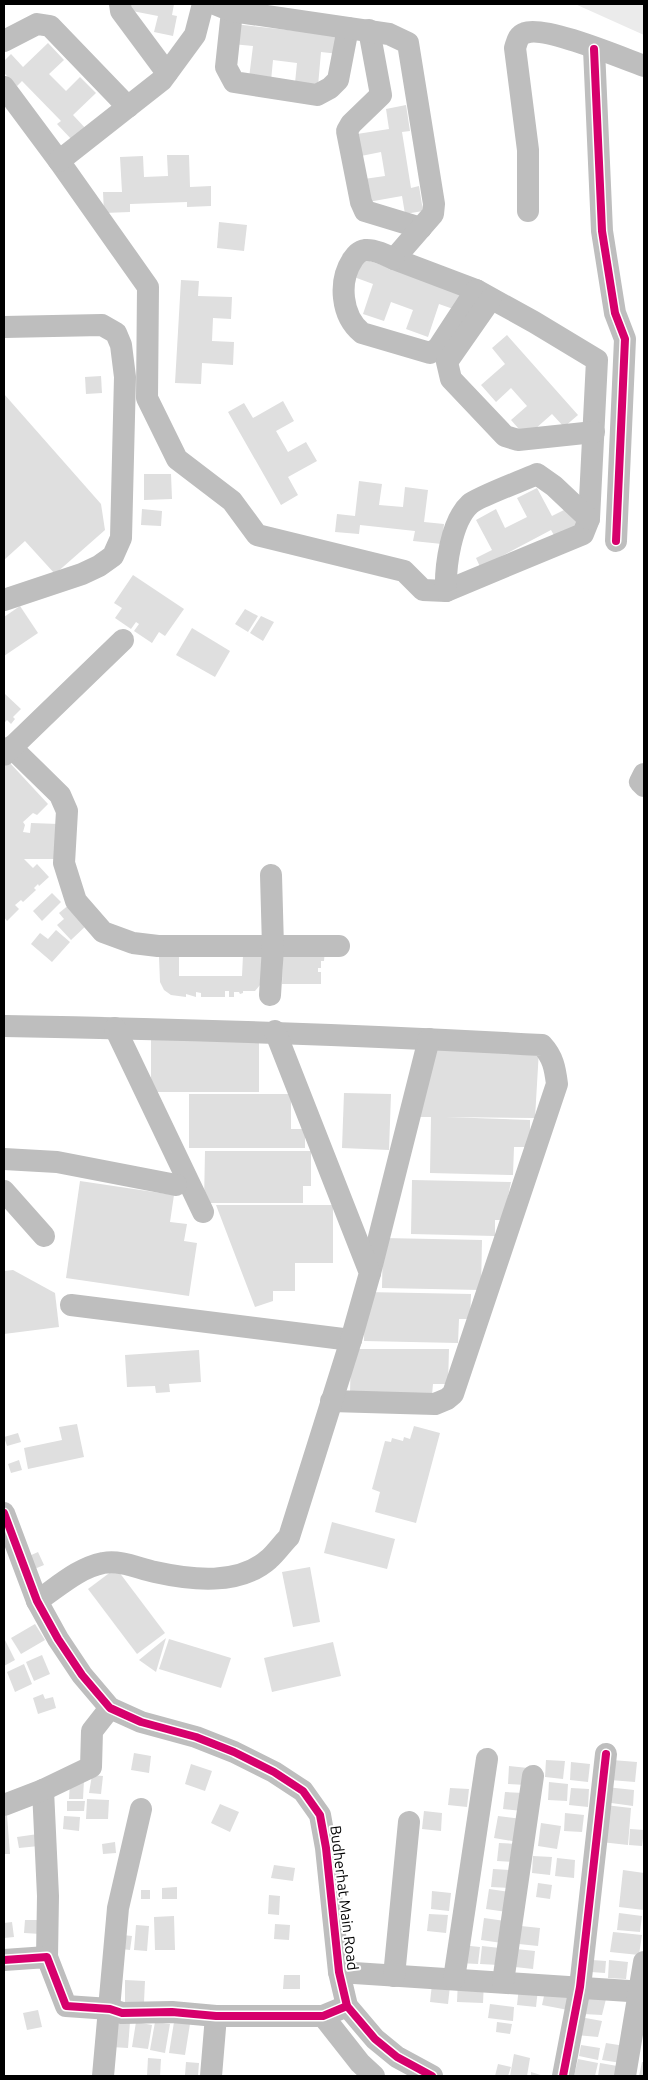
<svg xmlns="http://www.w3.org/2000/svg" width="648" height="2080" font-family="Ubuntu,sans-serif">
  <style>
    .green { fill: #ebebeb }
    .building { fill: #dfdfdf }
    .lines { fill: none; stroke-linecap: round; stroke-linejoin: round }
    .minor { stroke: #bebebe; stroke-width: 22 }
    .cycleway-casing { stroke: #fff; stroke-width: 11 }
    .cycleway { stroke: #d6006c; stroke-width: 8 }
    .labels { text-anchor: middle; stroke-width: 4; stroke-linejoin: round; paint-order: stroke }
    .street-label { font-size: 15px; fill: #000; stroke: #fff }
  </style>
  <rect width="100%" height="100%" fill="#fff"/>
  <polygon class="green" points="575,4 644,4 644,35"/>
  <g class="building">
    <polygon points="129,4 174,4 172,15 177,16 173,36 154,32 158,16 127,10"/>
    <polygon points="235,24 341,36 339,54 321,52 318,86 295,83 297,63 273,60 271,81 249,78 253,46 232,44"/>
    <polygon points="48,43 64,60 49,74 66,91 80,77 96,93 73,115 87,130 74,142 57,124 61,121 22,81 17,86 4,73 4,61 11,54 23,67"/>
    <polygon points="406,105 410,131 402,132 411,188 419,186 423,211 405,214 402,196 368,202 364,179 385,176 381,152 361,156 357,134 389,129 386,109"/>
    <polygon points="167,155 189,155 190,187 211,186 211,206 187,207 187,202 130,204 130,212 104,213 103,192 122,192 120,157 143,156 144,177 168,176"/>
    <polygon points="219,222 247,225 244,251 217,248"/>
    <polygon points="361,258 462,293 456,310 439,304 428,337 406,329 413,310 391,302 384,321 363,314 373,284 354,277"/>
    <polygon points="181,280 199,281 198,296 232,297 231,319 213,318 212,341 234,342 233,365 202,363 201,384 175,383"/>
    <polygon points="507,335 578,415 564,427 552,414 526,437 511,420 527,406 511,388 496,402 481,385 505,364 492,348"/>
    <polygon points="101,376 102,393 86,394 85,377"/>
    <polygon points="4,394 101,504 105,530 55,574 25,541 4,560"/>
    <polygon points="283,401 294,421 276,431 288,452 306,442 317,461 288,477 298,495 281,505 228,412 244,403 253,418"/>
    <polygon points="144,474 171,474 172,499 144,500"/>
    <polygon points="359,481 382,484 379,505 403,507 405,487 428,490 424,522 444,524 442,544 413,541 415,531 360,525 359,534 335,532 337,514 355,516"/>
    <polygon points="537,488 552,516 570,507 579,525 555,537 551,530 500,557 482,571 476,558 492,550 476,520 496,509 505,528 527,517 517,498"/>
    <polygon points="142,509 162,511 161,526 141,525"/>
    <polygon points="133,575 184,609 165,636 159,632 152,643 134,631 139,624 136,622 131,629 115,618 122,608 114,603"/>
    <polygon points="20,606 38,633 4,656 4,617"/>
    <polygon points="245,609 258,616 248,632 235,624"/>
    <polygon points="261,616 274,622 263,641 250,633"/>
    <polygon points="192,628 230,651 215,677 176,655"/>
    <polygon points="5,694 21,709 13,717 15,719 11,724 7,720 4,723"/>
    <polygon points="9,762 48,804 37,815 33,813 23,822 25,825 23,832 30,833 31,823 59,824 57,859 24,859 33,868 37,864 49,877 39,886 38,884 34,888 36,890 23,902 21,900 15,905 19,909 7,921 4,917 4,767"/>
    <polygon points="52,893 61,902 42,921 33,911"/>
    <polygon points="70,904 89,923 71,940 57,925 64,919 59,913"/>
    <polygon points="56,930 70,942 52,962 31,944 40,933 48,939"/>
    <polygon points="283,949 325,950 324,961 321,961 321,968 318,968 318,972 321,972 321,984 282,984"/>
    <polygon points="243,955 266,956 260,985 255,991 243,991 243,993 240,994 239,992 234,992 234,997 229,997 229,991 225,991 225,997 201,997 201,993 196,992 196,997 186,994 186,997 171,995 164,990 160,982 159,957 179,957 179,976 242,976"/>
    <rect x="151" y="1033" width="108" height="59"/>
    <polygon points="437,1040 539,1050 535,1118 445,1117 530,1120 530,1147 514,1147 513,1175 430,1173 431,1117 420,1117"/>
    <polygon points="344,1093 391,1094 389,1150 342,1148"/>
    <polygon points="189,1094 291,1094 291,1129 305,1129 305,1148 189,1148"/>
    <polygon points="205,1151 311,1151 311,1186 303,1186 303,1203 204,1203"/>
    <polygon points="412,1180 511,1182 503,1220 495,1220 495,1236 411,1234"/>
    <polygon points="80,1181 174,1195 170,1222 187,1224 184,1241 197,1243 189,1296 66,1278"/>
    <polygon points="216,1205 333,1205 333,1263 295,1263 295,1291 273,1291 273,1301 255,1307"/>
    <polygon points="383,1238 482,1240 481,1290 382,1288"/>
    <polygon points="13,1270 55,1293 59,1327 4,1334 4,1271"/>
    <polygon points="365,1292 471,1294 470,1319 459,1319 458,1343 364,1341"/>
    <polygon points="351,1349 449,1349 448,1384 433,1384 432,1395 350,1394"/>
    <polygon points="199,1350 201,1382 169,1384 170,1392 156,1393 155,1386 127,1387 125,1355"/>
    <polygon points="77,1424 84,1457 28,1469 24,1448 62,1440 59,1427"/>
    <polygon points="414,1426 440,1433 416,1523 375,1512 380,1492 372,1489 385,1441 391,1442 392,1438 403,1441 404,1437 410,1439"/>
    <polygon points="18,1433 21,1442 7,1446 4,1437"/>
    <polygon points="19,1460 22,1470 11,1473 8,1464"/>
    <polygon points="332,1522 395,1539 387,1569 324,1553"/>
    <polygon points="38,1552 44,1565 32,1570 27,1557"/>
    <polygon points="310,1567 320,1622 293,1627 282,1572"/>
    <polygon points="116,1568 165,1633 137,1654 88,1589"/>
    <polygon points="35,1624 45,1640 21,1654 11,1638"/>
    <polygon points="4,1638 15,1660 4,1666"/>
    <polygon points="166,1638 156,1672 139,1660"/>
    <polygon points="169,1639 231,1658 221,1688 159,1669"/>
    <polygon points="333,1642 341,1676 272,1692 264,1658"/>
    <polygon points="42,1655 50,1674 34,1681 26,1662"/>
    <polygon points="24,1664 32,1684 15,1692 7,1672"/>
    <polygon points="43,1694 45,1699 53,1697 56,1708 38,1714 33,1698"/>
    <polygon points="134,1753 151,1756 149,1773 131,1770"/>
    <polygon points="546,1760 565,1761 563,1779 545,1777"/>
    <polygon points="612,1760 637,1762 635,1782 610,1780"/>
    <polygon points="571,1762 590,1764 588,1782 570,1780"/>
    <polygon points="191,1764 212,1771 205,1791 185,1784"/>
    <polygon points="509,1766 528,1768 526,1785 508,1784"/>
    <polygon points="92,1775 103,1776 101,1794 89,1793"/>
    <polygon points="70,1780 84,1780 83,1799 69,1799"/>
    <polygon points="549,1782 568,1784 567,1801 548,1800"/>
    <polygon points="606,1787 634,1790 633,1806 604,1802"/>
    <polygon points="450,1788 469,1789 467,1807 448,1805"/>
    <polygon points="571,1788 589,1789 588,1807 569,1805"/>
    <polygon points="505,1792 524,1793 522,1811 503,1809"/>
    <polygon points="87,1799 109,1800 108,1819 86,1819"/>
    <polygon points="67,1801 85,1801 84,1811 67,1811"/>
    <polygon points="220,1804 239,1812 230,1832 211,1823"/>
    <polygon points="605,1805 631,1808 628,1845 601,1842"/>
    <polygon points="424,1811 442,1813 441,1831 422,1829"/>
    <polygon points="565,1813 584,1815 582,1832 564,1831"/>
    <polygon points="7,1815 10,1854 4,1854 4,1816"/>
    <polygon points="64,1816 80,1817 79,1831 63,1829"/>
    <polygon points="498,1816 522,1819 518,1842 494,1838"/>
    <polygon points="541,1823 561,1826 557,1849 538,1846"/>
    <polygon points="630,1829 644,1830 642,1846 629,1845"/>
    <polygon points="38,1834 39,1846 19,1848 17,1837"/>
    <polygon points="115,1842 116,1853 103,1854 102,1844"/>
    <polygon points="499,1843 518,1844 516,1862 497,1861"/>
    <polygon points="533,1856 552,1857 550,1875 532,1873"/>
    <polygon points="557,1858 575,1860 574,1878 555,1876"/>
    <polygon points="274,1865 295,1868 293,1881 271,1878"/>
    <polygon points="493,1869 512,1870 510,1888 491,1887"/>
    <polygon points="623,1870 644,1873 644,1910 619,1907"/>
    <polygon points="538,1883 552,1885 550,1899 536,1897"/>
    <polygon points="177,1887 177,1899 162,1899 162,1888"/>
    <polygon points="489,1889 510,1892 507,1912 486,1909"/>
    <rect x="141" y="1890" width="9" height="9"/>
    <polygon points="432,1891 451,1893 449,1911 431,1909"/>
    <polygon points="269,1895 280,1896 279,1915 268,1914"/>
    <polygon points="619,1913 642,1916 640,1932 617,1930"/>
    <polygon points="429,1914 448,1915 446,1933 427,1931"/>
    <polygon points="174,1916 175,1950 155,1950 154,1917"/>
    <polygon points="484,1918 505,1921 502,1943 481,1940"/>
    <polygon points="25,1920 41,1920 41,1934 24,1933"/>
    <polygon points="12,1922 14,1937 4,1938 4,1923"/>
    <polygon points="275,1924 290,1925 289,1940 274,1939"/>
    <polygon points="136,1925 149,1926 147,1951 134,1950"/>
    <polygon points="521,1926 540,1928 538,1946 519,1944"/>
    <polygon points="613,1932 642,1935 639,1955 610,1952"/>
    <polygon points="123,1935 132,1936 130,1950 121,1949"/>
    <polygon points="461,1945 480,1947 478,1964 459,1963"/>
    <polygon points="482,1946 500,1948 499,1965 480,1964"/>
    <polygon points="516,1949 535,1951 533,1969 515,1967"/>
    <polygon points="592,1960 606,1961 605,1973 591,1972"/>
    <polygon points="609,1960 628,1962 626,1979 608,1978"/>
    <polygon points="284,1975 300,1975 300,1989 283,1989"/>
    <polygon points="125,1980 145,1981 144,2002 125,2002"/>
    <polygon points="458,1980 484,1981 483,2003 457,2002"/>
    <polygon points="432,1984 450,1986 448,2004 430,2002"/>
    <polygon points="519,1987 538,1989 536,2007 517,2005"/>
    <polygon points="546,1987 572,1992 568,2010 542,2005"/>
    <polygon points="584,1996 606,1999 602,2015 583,2014"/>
    <polygon points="490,2004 514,2007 513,2021 488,2018"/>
    <polygon points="38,2010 42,2027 27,2030 23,2013"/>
    <polygon points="580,2017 602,2021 598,2037 576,2035"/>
    <polygon points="113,2021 130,2022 128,2048 111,2047"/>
    <polygon points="136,2022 152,2025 148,2049 132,2047"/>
    <polygon points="155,2022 170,2024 165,2053 150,2050"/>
    <polygon points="174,2022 190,2024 185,2055 169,2053"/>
    <polygon points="497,2022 512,2024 510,2034 496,2032"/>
    <polygon points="606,2043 625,2046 621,2063 602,2060"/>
    <polygon points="581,2045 600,2048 598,2060 579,2056"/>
    <polygon points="514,2054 530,2058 527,2076 510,2076"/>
    <polygon points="148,2058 161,2059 160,2076 147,2076"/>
    <polygon points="578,2059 598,2063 595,2076 574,2076"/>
    <polygon points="186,2062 199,2063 198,2076 185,2075"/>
    <polygon points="642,2062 644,2062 644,2076 639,2076"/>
    <polygon points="600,2063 623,2067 621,2076 598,2076"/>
    <polygon points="498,2064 511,2067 508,2076 495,2076"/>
    <polygon points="531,2072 544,2076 531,2076"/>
  </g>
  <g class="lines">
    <g class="minor">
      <polyline points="120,4 121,11 167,73"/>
      <polyline points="232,11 226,67 234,82 317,95 330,88 338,80 348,28"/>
      <polyline points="369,30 381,95 351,124 347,131 361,202 365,211 421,228"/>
      <polyline points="4,41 37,24 50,26 128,107"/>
      <polyline points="594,49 602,231 615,313 625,339 616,541"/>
      <polyline points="4,87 59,161 148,287 147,398 177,459 232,501 257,535 404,571 423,590 446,591 583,534 589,519 597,360 534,322 476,290 394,259 433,214 434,204 408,43 389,34 232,11 215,4"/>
      <polyline points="59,161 162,80 195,35 203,4"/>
      <path d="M528,211V150L515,48C517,42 518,35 525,33C544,25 622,58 644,66"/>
      <path d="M394,259C386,255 374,249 365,250C359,251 356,255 353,259C338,281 341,316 362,333L430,353L438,348L476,290"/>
      <polyline points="491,299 447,362 451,379 505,436 518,440 594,432"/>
      <polyline points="4,327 102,325 116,333 121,345 125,377 121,538 113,556 99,566 82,574 4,600"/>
      <path d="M446,591C445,567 451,521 470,504C478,497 524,480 537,474L554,486L589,519"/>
      <polyline points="11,747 60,795 67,811 64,863 76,901 103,932 133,943 158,946 339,946"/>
      <polyline points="4,755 123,640"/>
      <polyline points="644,774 640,782 644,786"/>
      <polyline points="270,995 273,947 271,875"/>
      <path d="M4,1026C183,1029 362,1035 542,1045C553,1057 555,1068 557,1084L453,1394L447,1399L435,1404L331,1401"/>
      <polyline points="115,1028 203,1212"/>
      <polyline points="4,1159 57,1162 176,1185"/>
      <polyline points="4,1191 44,1236"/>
      <polyline points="370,1273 429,1039"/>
      <polyline points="71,1305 351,1340"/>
      <polyline points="4,1513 37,1601 58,1639 82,1675 110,1708 141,1722 196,1737 234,1752 274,1772 303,1791 320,1815 326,1848 339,1972 347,2006 375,2039 397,2057 432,2076"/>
      <path d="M37,1601C58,1587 78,1568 103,1563C122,1560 137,1568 155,1572C191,1580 239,1586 269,1559C276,1553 282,1544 289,1537L351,1340L370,1273L275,1031"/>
      <polyline points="43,1790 48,1896 47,1957"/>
      <polyline points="4,1805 43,1790 91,1767 92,1731 110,1708"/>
      <polyline points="4,1960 47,1957 66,2006 110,2009 122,2013 172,2012 216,2016 323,2016 347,2006"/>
      <polyline points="339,1972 644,1992"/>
      <polyline points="394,1976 409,1822"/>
      <polyline points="454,1979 487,1759"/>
      <polyline points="503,1982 533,1776"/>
      <polyline points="323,2016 360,2063 374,2076"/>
      <polyline points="103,2076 118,1908 141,1809"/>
      <polyline points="211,2076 216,2016"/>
      <polyline points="563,2076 580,1987 606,1754"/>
      <polyline points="625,2076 644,1962"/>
    </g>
    <defs>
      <g id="cycleway">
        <polyline points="594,49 602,231 615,313 625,339 616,541"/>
        <polyline points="4,1513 37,1601 58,1639 82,1675 110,1708 141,1722 196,1737 234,1752 274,1772 303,1791 320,1815 326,1848 339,1972 347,2006 375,2039 397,2057 432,2076"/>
        <polyline points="4,1960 47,1957 66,2006 110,2009 122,2013 172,2012 216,2016 323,2016 347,2006"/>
        <polyline points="563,2076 580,1987 606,1754"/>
      </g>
    </defs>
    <use href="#cycleway" class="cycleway-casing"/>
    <use href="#cycleway" class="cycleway"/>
  </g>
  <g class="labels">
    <g class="street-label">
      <text transform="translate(344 1898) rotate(83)" y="5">Budherhat Main Road</text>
    </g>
  </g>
  <rect width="648" height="2080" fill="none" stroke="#000000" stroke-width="10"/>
</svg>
